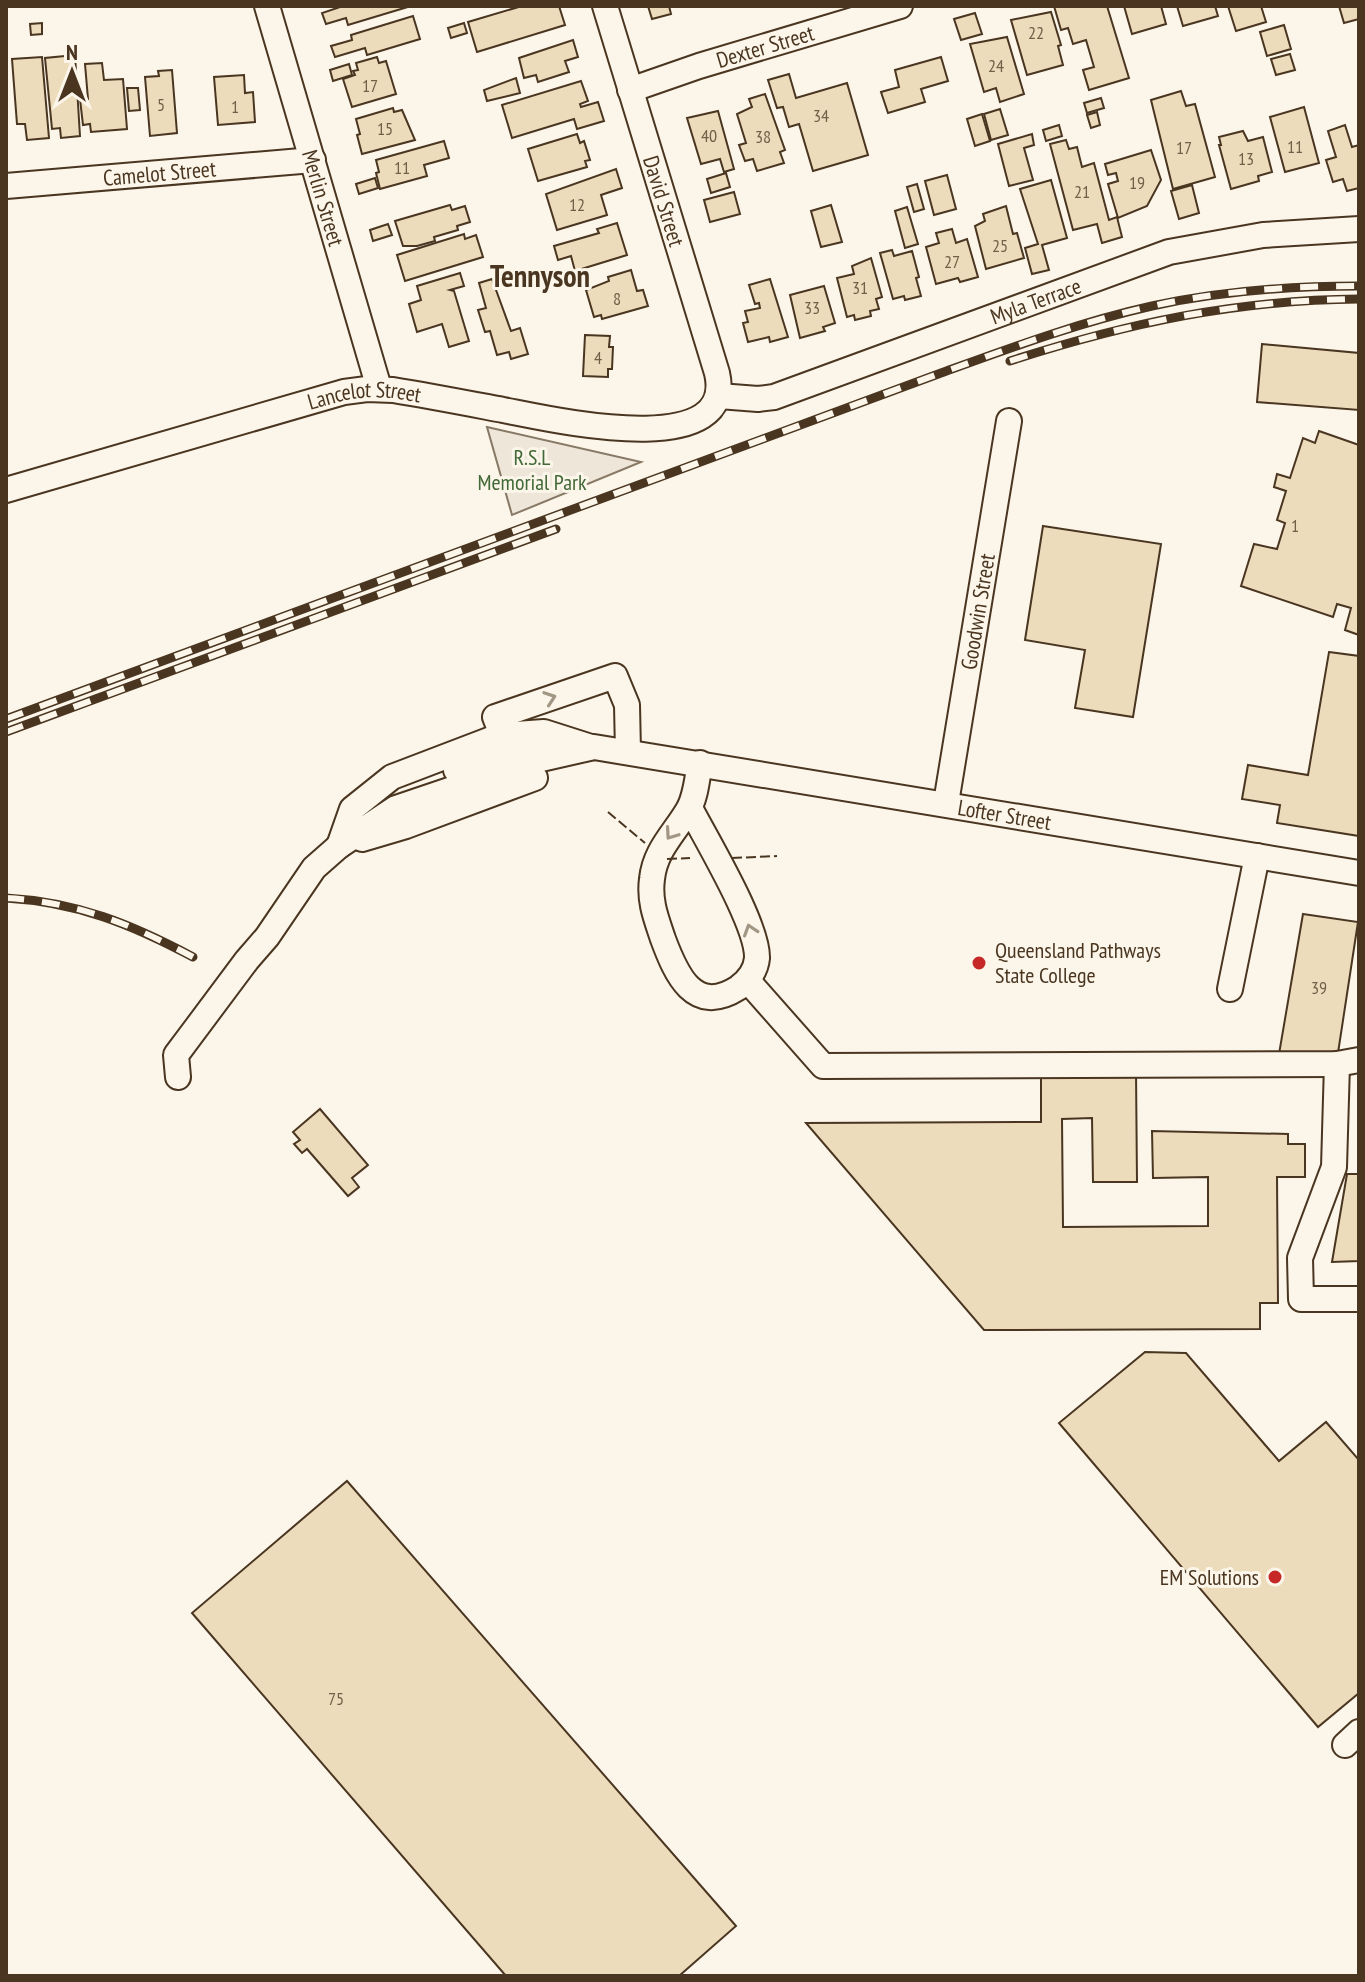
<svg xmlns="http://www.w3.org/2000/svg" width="1365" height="1982" font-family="'PT Sans Narrow',sans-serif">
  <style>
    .green { fill: #ede6d9; stroke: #887966; stroke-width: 2 }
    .building { fill: #ecdcbc; stroke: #4a3520; stroke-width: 2 }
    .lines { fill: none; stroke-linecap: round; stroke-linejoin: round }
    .minor-casing { stroke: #4a3520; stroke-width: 28 }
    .minor { stroke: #fbf6e9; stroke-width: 24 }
    .rail-casing { stroke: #4a3520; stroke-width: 9 }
    .rail { stroke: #fbf6e9; stroke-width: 6; stroke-dasharray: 18; stroke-linecap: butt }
    .fence { stroke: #4a3520; stroke-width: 2; stroke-dasharray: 10 4; stroke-linecap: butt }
    .oneway { stroke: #a29684 }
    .poi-dot { fill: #c62828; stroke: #fbf6e9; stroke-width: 3 }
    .labels { text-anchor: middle; stroke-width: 6; stroke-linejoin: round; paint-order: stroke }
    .number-label { font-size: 18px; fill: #725f47 }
    .street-label { font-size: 22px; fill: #4a3520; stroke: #fbf6e9 }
    .park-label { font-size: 22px; fill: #436837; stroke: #fbf6e9 }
    .poi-label { font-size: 22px; fill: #4a3520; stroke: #fbf6e9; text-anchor: start }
    .district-label { font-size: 30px; font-weight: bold; fill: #4a3520; stroke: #fbf6e9 }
  </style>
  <rect width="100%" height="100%" fill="#fbf6e9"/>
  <polygon class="green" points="487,427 641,462 512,515"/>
  <g class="building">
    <polygon points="343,6 411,6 348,25 346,18 326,24 322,13"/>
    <polygon points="522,6 559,6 565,25 477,52 468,22"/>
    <polygon points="648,6 669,6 671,14 652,19"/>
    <polygon points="1054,6 1107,6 1129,78 1089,90 1083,70 1094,67 1086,40 1073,44 1068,28 1061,30"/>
    <polygon points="1124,6 1161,6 1166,24 1132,34"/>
    <polygon points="1177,6 1215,6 1218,16 1183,26"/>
    <polygon points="1228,6 1261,6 1266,22 1236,31"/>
    <polygon points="1339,6 1359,6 1359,19 1344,23"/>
    <polygon points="1051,12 1061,45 1058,46 1063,65 1027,75 1011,20"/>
    <polygon points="975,13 982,34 961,40 954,19"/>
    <polygon points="413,16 420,39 367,55 365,48 335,57 331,46 352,40 351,35"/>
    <polygon points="42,23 42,34 31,35 30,24"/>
    <polygon points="464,23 467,33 451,38 448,28"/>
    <polygon points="1284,25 1291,49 1267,56 1260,32"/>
    <polygon points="1007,37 1024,94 1000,102 996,88 984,92 970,44"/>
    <polygon points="573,40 578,57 565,61 569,72 538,82 536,75 524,78 519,58"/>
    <polygon points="1290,54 1295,70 1276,75 1271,59"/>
    <polygon points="75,55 80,136 61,138 60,128 52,129 45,58"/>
    <polygon points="42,57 49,138 27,140 25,124 17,124 12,59"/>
    <polygon points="377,57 379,63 386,61 396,94 352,107 343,79 355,75 353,71 358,70 356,63"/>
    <polygon points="941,57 948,81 921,89 925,102 888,113 881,92 899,87 895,70"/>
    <polygon points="102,63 104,80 123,79 127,129 91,132 90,124 83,125 80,99 88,99 85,64"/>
    <polygon points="349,64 352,75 333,81 330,70"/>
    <polygon points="172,70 177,133 150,136 145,77 159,76 158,71"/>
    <polygon points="789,74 796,98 847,83 868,155 813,171 799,124 789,127 783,107 777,108 768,80"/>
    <polygon points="244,75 245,93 253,92 255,122 218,125 214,77"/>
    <polygon points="516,78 520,93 487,101 484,90"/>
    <polygon points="581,81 588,101 580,104 581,107 598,102 604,121 577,129 574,119 512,138 502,105"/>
    <polygon points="127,88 138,88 140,110 129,111"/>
    <polygon points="1181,91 1186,106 1195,104 1215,177 1173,189 1151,100"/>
    <polygon points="765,94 785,150 780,152 784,163 757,171 753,159 745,161 739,145 746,143 737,114 752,107 749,99"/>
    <polygon points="1101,98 1104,108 1087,113 1084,103"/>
    <polygon points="1304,107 1319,163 1285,172 1270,117"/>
    <polygon points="393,108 394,112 402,110 415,140 362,154 357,135 360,134 356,119"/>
    <polygon points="1000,109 1008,135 991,140 984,114"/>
    <polygon points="718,111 734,169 724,172 720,159 701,164 687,118"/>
    <polygon points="1097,112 1100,125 1091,128 1087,115"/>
    <polygon points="982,114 990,141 975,146 967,119"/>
    <polygon points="1059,125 1062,136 1046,141 1043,130"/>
    <polygon points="1345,125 1352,147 1359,145 1359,188 1347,191 1343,179 1333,182 1326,160 1336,157 1328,131"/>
    <polygon points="1243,131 1248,141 1263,137 1272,172 1258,176 1259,181 1231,189 1219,145 1221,145 1219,137"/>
    <polygon points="577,134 580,143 584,141 590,160 585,161 587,167 538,181 528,149"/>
    <polygon points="1032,134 1034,145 1024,148 1033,180 1009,186 998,144"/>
    <polygon points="1066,140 1069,149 1077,147 1082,167 1094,163 1109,220 1117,217 1122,237 1102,243 1097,224 1073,230 1050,144"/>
    <polygon points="444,141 449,158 424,165 427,176 380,189 376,173 379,172 376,160"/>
    <polygon points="1151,150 1161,180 1147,206 1118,218 1108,184 1118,181 1116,173 1108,175 1105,164"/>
    <polygon points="616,169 622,188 601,195 607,215 557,230 546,194"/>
    <polygon points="726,173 730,187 711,193 707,179"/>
    <polygon points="947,175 956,209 934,215 925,181"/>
    <polygon points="375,178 378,188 359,194 356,184"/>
    <polygon points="1051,180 1067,238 1042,245 1049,270 1032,274 1025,248 1038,244 1020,189"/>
    <polygon points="917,184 924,209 914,212 907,187"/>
    <polygon points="1192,185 1199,213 1179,219 1171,191"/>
    <polygon points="734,192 740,214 710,222 704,200"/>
    <polygon points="450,205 452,210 465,206 470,222 457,226 458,230 434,237 435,241 417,246 403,246 395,221"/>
    <polygon points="831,205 842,242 821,247 811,211"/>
    <polygon points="1006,206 1013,234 1017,233 1024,258 986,269 975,226 985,221 983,214"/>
    <polygon points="907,207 918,244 905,248 895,211"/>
    <polygon points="617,223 627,255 575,271 571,256 558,260 554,246 599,233 597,229"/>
    <polygon points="388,224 392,235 373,241 370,230"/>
    <polygon points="952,229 956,243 967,239 978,277 960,282 958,278 936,284 926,247 939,243 936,233"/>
    <polygon points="464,234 465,239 476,235 483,257 405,281 397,255"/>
    <polygon points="892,250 894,256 912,251 919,277 916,278 921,296 905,300 904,296 893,299 880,253"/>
    <polygon points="871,258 882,297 876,299 879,309 870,311 871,316 855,320 854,315 847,317 837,278 854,274 852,266"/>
    <polygon points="631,270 637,291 643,290 648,306 602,319 601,315 594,317 586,290 609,281 608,277"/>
    <polygon points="460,273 464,286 450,290 454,291 469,341 449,347 442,324 417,332 409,304 421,300 417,286"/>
    <polygon points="492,279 511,331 520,328 528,354 511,359 509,352 497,355 490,331 485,332 478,310 486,308 479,283"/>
    <polygon points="770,279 788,337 770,342 769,337 748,342 743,323 748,322 745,311 760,308 759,303 755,304 749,285"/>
    <polygon points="824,286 835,323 823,327 825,331 800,338 790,295"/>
    <polygon points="585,335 610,336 609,347 613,347 612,369 608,369 608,377 583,376"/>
    <polygon points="1262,344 1359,353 1359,410 1257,402"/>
    <polygon points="1319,431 1359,445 1359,635 1345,630 1351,608 1337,604 1333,617 1241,586 1254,544 1277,549 1285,523 1277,520 1286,491 1274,487 1277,474 1290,478 1303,438 1315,443"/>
    <polygon points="1043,526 1161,544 1133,717 1075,708 1085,650 1025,640"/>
    <polygon points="1329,652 1359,656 1359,836 1277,823 1280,805 1242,799 1248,765 1308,775"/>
    <polygon points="1303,914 1358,922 1338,1053 1279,1054"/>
    <polygon points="1136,1071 1137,1182 1093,1182 1092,1118 1062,1119 1063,1227 1208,1226 1208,1177 1153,1178 1152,1131 1288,1134 1288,1144 1305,1144 1305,1177 1277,1177 1278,1303 1260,1303 1260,1329 984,1330 806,1123 1041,1122 1041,1072"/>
    <polygon points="320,1109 368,1165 352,1178 359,1187 348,1196 307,1149 302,1153 294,1144 300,1140 293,1132"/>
    <polygon points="1347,1174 1359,1174 1359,1261 1332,1262"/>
    <polygon points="1145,1352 1186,1353 1279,1461 1326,1422 1359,1460 1359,1693 1318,1727 1059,1423"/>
    <polygon points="347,1481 736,1926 679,1976 506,1976 192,1613"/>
  </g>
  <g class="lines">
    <defs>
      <g id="minor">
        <path id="s1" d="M267,6L379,388"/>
        <path id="s2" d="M630,90L699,66L900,6"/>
        <path id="s3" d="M6,186L313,160"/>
        <path id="s4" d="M719,396L758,399L774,397L1169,252L1263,235L1359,229"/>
        <path id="s5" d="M6,490L344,392L367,389L393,390C430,396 466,403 503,410C546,418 738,464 717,373L605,6"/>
        <polyline points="502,735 495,717 615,676 627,705 628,752"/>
        <polyline points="456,770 514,750 544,746"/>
        <path id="s6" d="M946,803L1009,421"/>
        <path d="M690,808C707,841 758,925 757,958C756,970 748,981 738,988C694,1016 676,974 663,939C656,918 649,901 652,879C655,850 674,834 688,810C696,797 697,778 700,763"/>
        <polyline points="362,839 406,826 535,778"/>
        <polyline points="339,846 352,809 392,777 502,735 544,732 591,747"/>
        <polyline points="748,981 823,1066 1337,1064 1359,1060"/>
        <polyline points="1230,989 1257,856"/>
        <polyline points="1337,1064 1334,1167 1300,1258 1301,1299 1359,1299"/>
        <path id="s7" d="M178,1077L176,1055L247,960L267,937L314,868L339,846L396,808L541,759L594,747L1359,873"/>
        <polyline points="1345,1745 1359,1732"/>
      </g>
    </defs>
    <use href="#minor" class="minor-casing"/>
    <use href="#minor" class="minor"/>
    <defs>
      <g id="rail">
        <path d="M1010,361C1127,323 1236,300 1359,299"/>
        <path d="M6,719L941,373C1010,348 1080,322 1152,306C1220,291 1289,286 1359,286"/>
        <polyline points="6,732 556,529"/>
        <path d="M6,898C77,902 131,924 193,957"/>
      </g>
    </defs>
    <use href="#rail" class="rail-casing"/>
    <use href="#rail" class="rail"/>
    <g class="fence">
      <polyline points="608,812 645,843"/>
      <polyline points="732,858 777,856"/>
      <polyline points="667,859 690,858"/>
    </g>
  </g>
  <defs><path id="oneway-chevron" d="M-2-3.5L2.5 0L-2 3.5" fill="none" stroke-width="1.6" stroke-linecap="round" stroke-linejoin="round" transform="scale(2)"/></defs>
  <g class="oneway">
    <use href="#oneway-chevron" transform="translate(550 698) rotate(-19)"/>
    <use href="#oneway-chevron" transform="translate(671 834) rotate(125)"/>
    <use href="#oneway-chevron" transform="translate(750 930) rotate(-108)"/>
  </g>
  <g class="poi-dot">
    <circle cx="979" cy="963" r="8"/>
    <circle cx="1275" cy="1577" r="8"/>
  </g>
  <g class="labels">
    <g class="number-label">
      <text x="1036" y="39">22</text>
      <text x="996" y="72">24</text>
      <text x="370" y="92">17</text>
      <text x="161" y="111">5</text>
      <text x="235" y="113">1</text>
      <text x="821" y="122">34</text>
      <text x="385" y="135">15</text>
      <text x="709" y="142">40</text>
      <text x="763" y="143">38</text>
      <text x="1295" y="153">11</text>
      <text x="1184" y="154">17</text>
      <text x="1246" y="165">13</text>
      <text x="402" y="174">11</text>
      <text x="1137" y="189">19</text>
      <text x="1082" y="198">21</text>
      <text x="577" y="211">12</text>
      <text x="1000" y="252">25</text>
      <text x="952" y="268">27</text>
      <text x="860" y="294">31</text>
      <text x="617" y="305">8</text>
      <text x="812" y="314">33</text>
      <text x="598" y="364">4</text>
      <text x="1295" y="532">1</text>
      <text x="1319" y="994">39</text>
      <text x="336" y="1705">75</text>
    </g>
    <g class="street-label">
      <text dy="8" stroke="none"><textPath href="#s2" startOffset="142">Dexter Street</textPath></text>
      <text dy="8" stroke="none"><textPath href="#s3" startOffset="154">Camelot Street</textPath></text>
      <text dy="8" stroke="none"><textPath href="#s1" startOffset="200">Merlin Street</textPath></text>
      <text transform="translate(664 201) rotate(73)" y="8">David Street</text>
      <text dy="8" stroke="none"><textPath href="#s4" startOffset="334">Myla Terrace</textPath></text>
      <text dy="8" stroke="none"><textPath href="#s5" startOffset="372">Lancelot Street</textPath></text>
      <text dy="8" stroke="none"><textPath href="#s6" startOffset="194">Goodwin Street</textPath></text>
      <text dy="8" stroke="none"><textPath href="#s7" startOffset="980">Lofter Street</textPath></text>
    </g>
    <g class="park-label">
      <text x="532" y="465">R.S.L<tspan x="532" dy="25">Memorial Park</tspan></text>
    </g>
    <g class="poi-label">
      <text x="995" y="958">Queensland Pathways<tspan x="995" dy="25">State College</tspan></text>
      <text x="1259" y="1585" text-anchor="end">EM Solutions</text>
    </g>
    <g class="district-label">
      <text x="540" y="287">Tennyson</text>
    </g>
  </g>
  <rect width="1365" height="1982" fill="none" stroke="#4a3520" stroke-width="16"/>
  <g transform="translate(72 72)" stroke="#fbf6e9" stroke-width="6" paint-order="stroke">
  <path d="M0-6L14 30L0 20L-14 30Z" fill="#4a3520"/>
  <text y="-12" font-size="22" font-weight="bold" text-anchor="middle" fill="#4a3520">N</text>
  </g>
</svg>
